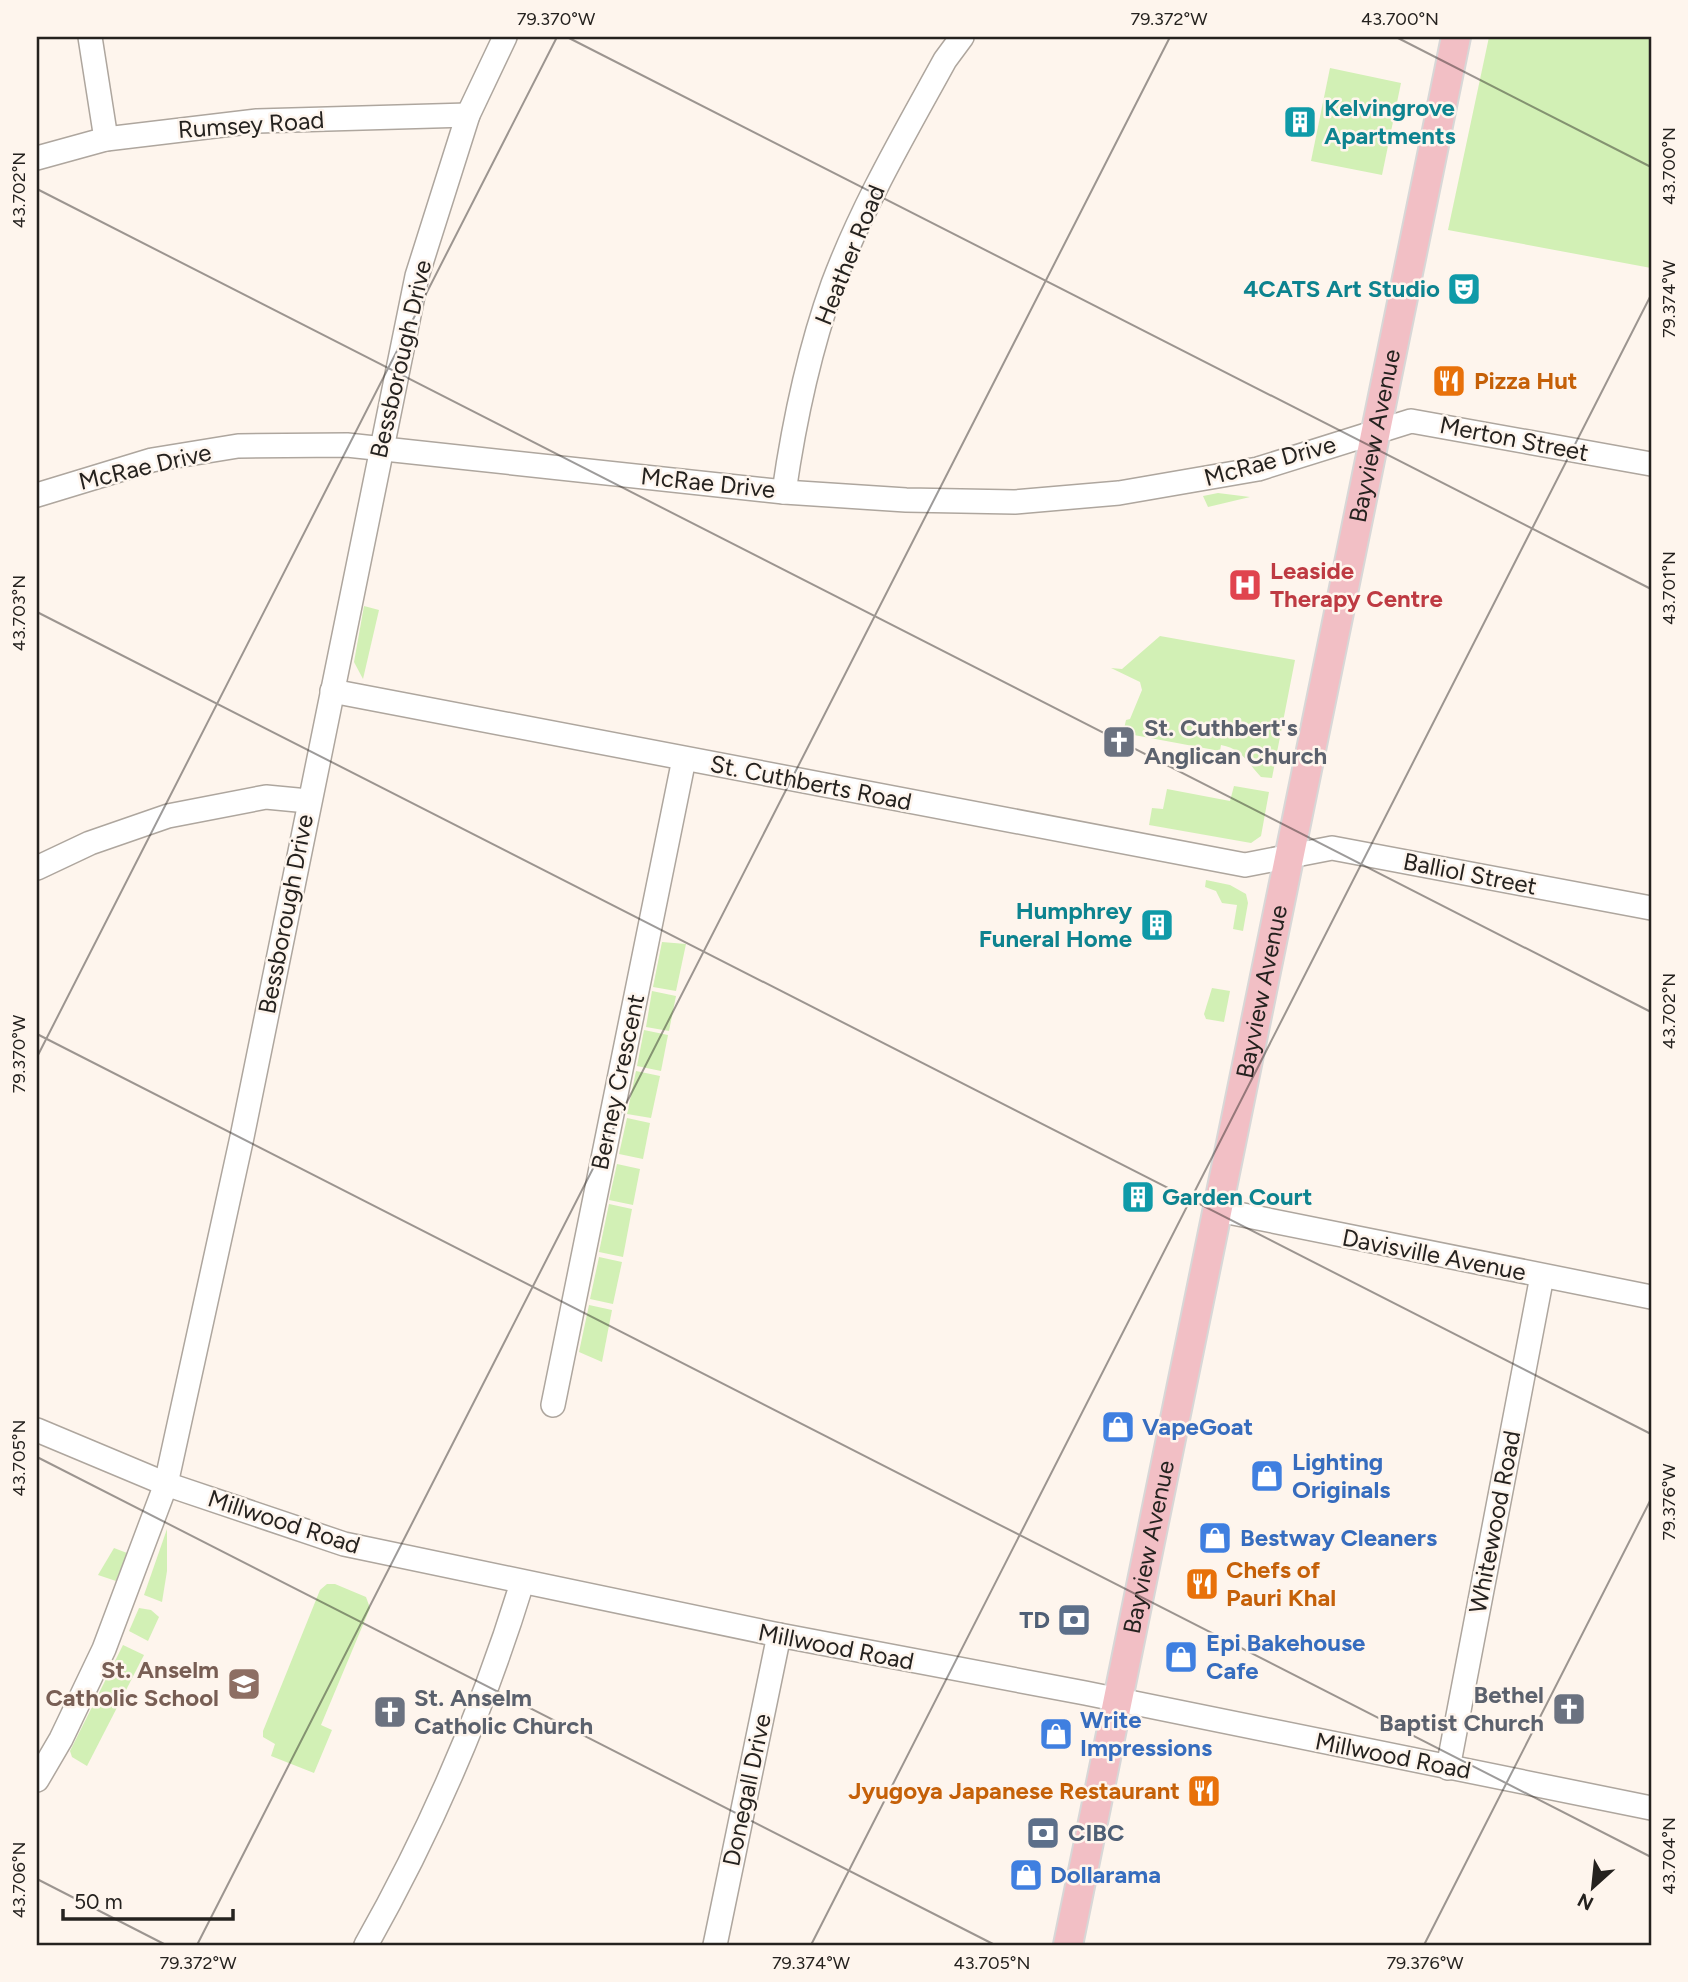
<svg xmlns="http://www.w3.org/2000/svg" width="1688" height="1982" font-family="Figtree,sans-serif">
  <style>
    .green { fill: #d2f0b5 }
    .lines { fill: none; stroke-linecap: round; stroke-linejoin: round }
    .minor-casing { stroke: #aea69e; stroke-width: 26 }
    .major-casing { stroke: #d8d7d7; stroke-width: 32 }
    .minor { stroke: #fff; stroke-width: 23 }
    .major { stroke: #f2bfc5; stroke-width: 28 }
    .ticks { fill: none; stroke: #25221f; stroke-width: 2; stroke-opacity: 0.45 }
    .labels { text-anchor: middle; stroke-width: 5; stroke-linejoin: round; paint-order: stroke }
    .culture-label { font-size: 24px; font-weight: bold; fill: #0d838f; stroke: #fef5ed; text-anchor: start }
    .street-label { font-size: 24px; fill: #25221f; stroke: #fef5ed }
    .food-label { font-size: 24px; font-weight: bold; fill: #c56008; stroke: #fef5ed; text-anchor: start }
    .health-label { font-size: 24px; font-weight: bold; fill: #be3a42; stroke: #fef5ed; text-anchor: start }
    .worship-label { font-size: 24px; font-weight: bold; fill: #5b616d; stroke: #fef5ed; text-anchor: start }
    .shop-label { font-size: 24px; font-weight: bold; fill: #366cbe; stroke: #fef5ed; text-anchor: start }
    .service-label { font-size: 24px; font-weight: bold; fill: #4e5e75; stroke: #fef5ed; text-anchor: end }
    .education-label { font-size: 24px; font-weight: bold; fill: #785e54; stroke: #fef5ed; text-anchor: end }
    .neatline { fill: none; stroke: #25221f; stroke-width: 2.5 }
    .ticks-label { font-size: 18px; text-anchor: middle; fill: #25221f }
  </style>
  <rect width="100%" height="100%" fill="#fef5ed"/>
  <g class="green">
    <polygon points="1489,37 1651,37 1651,268 1448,230"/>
    <polygon points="1330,68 1401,83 1382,175 1311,161"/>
    <polygon points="1218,493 1250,497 1208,507 1203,496"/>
    <polygon points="364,606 379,610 363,679 354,662"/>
    <path d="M1160,636L1295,660L1272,778L1261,777C1247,762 1242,749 1221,745L1220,751L1123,733L1126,720L1130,719L1142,690L1140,682L1111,668L1122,669Z"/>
    <polygon points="1234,786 1269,792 1261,836 1251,843 1149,825 1152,808 1163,809 1167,789 1230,801"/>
    <polygon points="1206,880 1230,885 1246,894 1248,903 1243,931 1233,929 1237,905 1222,903 1216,891 1205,887"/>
    <polygon points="662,942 686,944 676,991 653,987"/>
    <polygon points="1212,988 1230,991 1224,1022 1206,1019 1204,1014"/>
    <polygon points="652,991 676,996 669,1031 646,1027"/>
    <polygon points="644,1030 668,1035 661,1071 637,1066"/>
    <polygon points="636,1071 660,1076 651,1118 627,1114"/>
    <polygon points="627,1118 650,1123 643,1159 619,1154"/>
    <polygon points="617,1164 640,1169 633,1205 609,1200"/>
    <polygon points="609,1204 632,1209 623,1257 599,1252"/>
    <polygon points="599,1257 622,1262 613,1304 590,1299"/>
    <polygon points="589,1305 612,1310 602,1362 579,1352"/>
    <polygon points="167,1529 167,1571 162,1602 144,1595"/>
    <polygon points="114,1548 127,1553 116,1581 98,1575"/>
    <polygon points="327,1584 335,1584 366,1597 370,1608 321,1725 332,1730 314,1773 271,1756 275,1744 263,1737 263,1731 320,1590"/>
    <polygon points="139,1608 151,1610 159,1617 148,1641 129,1631"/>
    <polygon points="123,1645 144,1655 87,1766 72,1757 70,1751"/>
  </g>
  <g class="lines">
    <defs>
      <g id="minor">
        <polyline points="90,37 106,139"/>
        <polyline points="37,158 106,139 257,121 468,115"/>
        <path d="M784,492C794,422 809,351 833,284C862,206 905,133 945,60L962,37"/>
        <polyline points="37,495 152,460 238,446 347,445 784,492 906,500 1015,502 1119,493 1258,469 1411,421 1651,464"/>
        <polyline points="332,691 1245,865 1332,848 1651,908"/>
        <polyline points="37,868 90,843 168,816 266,797 308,801"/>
        <polyline points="1218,1210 1651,1297"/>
        <polyline points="553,1405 684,759"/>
        <polyline points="37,1430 166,1484 344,1544 779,1635 1085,1693 1651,1808"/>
        <polyline points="1448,1768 1542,1276"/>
        <polyline points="37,1780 61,1739 104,1649 166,1484 242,1137 417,276 468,115 505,37"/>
        <path d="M366,1945C431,1830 483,1710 522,1583"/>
        <polyline points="715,1945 779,1635"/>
      </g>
      <g id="major">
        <path id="s1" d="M1068,1945L1456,37"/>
      </g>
    </defs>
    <use href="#minor" class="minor-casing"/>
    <use href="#major" class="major-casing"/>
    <use href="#minor" class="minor"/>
    <use href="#major" class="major"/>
  </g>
  <path class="ticks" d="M567,37L1651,589M1396,37L1651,167M37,189L1651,1012M37,612L1651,1434M37,1034L1651,1857M37,1057L557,37M37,1457L995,1945M37,1879L166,1945M197,1945L1170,37M811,1945L1651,295M1424,1945L1651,1499"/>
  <defs>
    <symbol id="building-square" viewBox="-11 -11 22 22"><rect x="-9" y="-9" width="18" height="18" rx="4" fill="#0f9aa8" stroke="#fef5ed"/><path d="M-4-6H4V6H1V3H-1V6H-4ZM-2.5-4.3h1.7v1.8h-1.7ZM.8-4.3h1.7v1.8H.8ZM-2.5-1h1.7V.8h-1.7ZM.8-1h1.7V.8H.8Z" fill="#fff"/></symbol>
    <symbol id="theatre-square" viewBox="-11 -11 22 22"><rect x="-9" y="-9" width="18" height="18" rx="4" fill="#0f9aa8" stroke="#fef5ed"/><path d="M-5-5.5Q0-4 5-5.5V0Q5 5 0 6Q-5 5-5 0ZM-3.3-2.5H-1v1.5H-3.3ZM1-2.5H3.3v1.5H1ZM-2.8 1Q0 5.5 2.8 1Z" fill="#fff"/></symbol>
    <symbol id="restaurant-square" viewBox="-11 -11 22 22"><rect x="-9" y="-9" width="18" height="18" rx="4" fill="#e8710a" stroke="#fef5ed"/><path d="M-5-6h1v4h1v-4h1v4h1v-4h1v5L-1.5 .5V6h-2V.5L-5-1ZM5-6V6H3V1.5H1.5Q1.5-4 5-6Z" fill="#fff"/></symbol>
    <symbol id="hospital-square" viewBox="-11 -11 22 22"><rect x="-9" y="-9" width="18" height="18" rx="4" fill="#e0444e" stroke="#fef5ed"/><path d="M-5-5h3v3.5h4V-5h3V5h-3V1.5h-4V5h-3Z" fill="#fff"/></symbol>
    <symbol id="church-square" viewBox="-11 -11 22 22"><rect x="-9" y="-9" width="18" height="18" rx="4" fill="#6b7280" stroke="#fef5ed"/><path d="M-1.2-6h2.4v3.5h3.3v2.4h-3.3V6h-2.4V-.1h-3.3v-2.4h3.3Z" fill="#fff"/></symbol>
    <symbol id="shop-square" viewBox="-11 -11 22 22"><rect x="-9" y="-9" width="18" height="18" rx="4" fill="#3f7fe0" stroke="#fef5ed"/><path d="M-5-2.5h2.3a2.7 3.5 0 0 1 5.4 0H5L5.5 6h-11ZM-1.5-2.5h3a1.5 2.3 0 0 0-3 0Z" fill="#fff"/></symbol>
    <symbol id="bank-square" viewBox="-11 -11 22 22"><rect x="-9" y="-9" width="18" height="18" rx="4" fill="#5c6f8a" stroke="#fef5ed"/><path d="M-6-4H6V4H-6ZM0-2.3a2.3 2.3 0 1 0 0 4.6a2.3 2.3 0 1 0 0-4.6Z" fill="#fff"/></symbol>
    <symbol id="school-square" viewBox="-11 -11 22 22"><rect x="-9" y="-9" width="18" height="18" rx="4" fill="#8d6e63" stroke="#fef5ed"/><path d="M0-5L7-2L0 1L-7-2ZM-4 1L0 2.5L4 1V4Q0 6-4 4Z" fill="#fff"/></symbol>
  </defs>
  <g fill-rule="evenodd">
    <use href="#building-square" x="1281" y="103" width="38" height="38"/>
    <use href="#theatre-square" x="1445" y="270" width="38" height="38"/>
    <use href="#restaurant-square" x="1430" y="362" width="38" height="38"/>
    <use href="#hospital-square" x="1226" y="566" width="38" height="38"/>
    <use href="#church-square" x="1100" y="723" width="38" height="38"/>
    <use href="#building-square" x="1138" y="906" width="38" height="38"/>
    <use href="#building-square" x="1119" y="1178" width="38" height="38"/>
    <use href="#shop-square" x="1099" y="1408" width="38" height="38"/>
    <use href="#shop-square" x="1248" y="1457" width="38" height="38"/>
    <use href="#shop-square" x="1196" y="1519" width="38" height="38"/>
    <use href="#restaurant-square" x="1183" y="1565" width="38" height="38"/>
    <use href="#bank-square" x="1055" y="1601" width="38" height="38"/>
    <use href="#shop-square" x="1162" y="1638" width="38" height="38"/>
    <use href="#school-square" x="225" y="1665" width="38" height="38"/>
    <use href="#church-square" x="1550" y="1690" width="38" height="38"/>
    <use href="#church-square" x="371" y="1693" width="38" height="38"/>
    <use href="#shop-square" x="1037" y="1715" width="38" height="38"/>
    <use href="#restaurant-square" x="1185" y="1772" width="38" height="38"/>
    <use href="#bank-square" x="1024" y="1814" width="38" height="38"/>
    <use href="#shop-square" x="1007" y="1856" width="38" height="38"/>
  </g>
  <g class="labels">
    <g class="culture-label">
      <text x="1324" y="116">Kelvingrove<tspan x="1324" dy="28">Apartments</tspan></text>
      <text x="1440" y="297" text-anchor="end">4CATS Art Studio</text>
      <text x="1132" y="919" text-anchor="end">Humphrey<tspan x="1132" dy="28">Funeral Home</tspan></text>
      <text x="1162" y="1205">Garden Court</text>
    </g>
    <g class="street-label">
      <text transform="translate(251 125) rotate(-4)" y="8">Rumsey Road</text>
      <text transform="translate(850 255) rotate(-68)" y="8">Heather Road</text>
      <text transform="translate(401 359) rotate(-77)" y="8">Bessborough Drive</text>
      <text dy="8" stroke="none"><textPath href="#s1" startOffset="1540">Bayview Avenue</textPath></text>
      <text transform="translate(1514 439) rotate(11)" y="8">Merton Street</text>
      <text transform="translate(1270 461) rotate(-15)" y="8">McRae Drive</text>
      <text transform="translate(145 467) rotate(-13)" y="8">McRae Drive</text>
      <text transform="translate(708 483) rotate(6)" y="8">McRae Drive</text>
      <text transform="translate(811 783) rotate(11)" y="8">St. Cuthberts Road</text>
      <text transform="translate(1470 874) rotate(11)" y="8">Balliol Street</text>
      <text transform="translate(286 914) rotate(-79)" y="8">Bessborough Drive</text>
      <text dy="8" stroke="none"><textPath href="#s1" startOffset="973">Bayview Avenue</textPath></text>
      <text transform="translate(618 1082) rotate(-78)" y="8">Berney Crescent</text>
      <text transform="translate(1434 1255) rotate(11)" y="8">Davisville Avenue</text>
      <text transform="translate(284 1522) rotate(18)" y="8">Millwood Road</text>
      <text transform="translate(1495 1522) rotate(-79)" y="8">Whitewood Road</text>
      <text dy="8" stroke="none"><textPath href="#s1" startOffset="406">Bayview Avenue</textPath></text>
      <text transform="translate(836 1647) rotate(11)" y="8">Millwood Road</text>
      <text transform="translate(1393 1756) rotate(11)" y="8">Millwood Road</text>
      <text transform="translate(747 1790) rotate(-78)" y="8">Donegall Drive</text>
    </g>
    <g class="food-label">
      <text x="1474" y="389">Pizza Hut</text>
      <text x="1226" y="1578">Chefs of<tspan x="1226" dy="28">Pauri Khal</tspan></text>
      <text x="1180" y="1799" text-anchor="end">Jyugoya Japanese Restaurant</text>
    </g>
    <g class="health-label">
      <text x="1270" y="579">Leaside<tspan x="1270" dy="28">Therapy Centre</tspan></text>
    </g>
    <g class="worship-label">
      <text x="1144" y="736">St. Cuthbert's<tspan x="1144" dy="28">Anglican Church</tspan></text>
      <text x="1544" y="1703" text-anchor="end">Bethel<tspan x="1544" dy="28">Baptist Church</tspan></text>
      <text x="414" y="1706">St. Anselm<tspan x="414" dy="28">Catholic Church</tspan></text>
    </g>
    <g class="shop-label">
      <text x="1142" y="1435">VapeGoat</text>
      <text x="1292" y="1470">Lighting<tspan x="1292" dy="28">Originals</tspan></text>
      <text x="1240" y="1546">Bestway Cleaners</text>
      <text x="1206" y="1651">Epi Bakehouse<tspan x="1206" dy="28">Cafe</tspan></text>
      <text x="1080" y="1728">Write<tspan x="1080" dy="28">Impressions</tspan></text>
      <text x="1050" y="1883">Dollarama</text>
    </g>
    <g class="service-label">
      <text x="1050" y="1628">TD</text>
      <text x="1068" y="1841" text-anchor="start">CIBC</text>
    </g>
    <g class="education-label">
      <text x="219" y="1678">St. Anselm<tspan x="219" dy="28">Catholic School</tspan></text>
    </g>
  </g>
  <rect width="1688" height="1982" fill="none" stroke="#fef5ed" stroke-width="77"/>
  <g transform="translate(1593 1887) rotate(207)" stroke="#fef5ed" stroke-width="5" paint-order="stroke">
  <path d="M0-5L12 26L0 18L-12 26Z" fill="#25221f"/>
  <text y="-10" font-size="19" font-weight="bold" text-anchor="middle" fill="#25221f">N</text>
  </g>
  <path d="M63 1909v10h170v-10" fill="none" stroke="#25221f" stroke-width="3.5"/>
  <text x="74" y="1909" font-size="21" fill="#25221f" stroke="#fef5ed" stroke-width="5" paint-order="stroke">50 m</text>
  <rect x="38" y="38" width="1612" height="1906" class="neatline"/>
  <g class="ticks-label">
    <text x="556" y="25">79.370°W</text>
    <text x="1169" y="25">79.372°W</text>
    <text x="1400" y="25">43.700°N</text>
    <text transform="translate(1669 166) rotate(-90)" y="6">43.700°N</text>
    <text transform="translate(19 190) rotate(-90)" y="6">43.702°N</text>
    <text transform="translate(1669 299) rotate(-90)" y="6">79.374°W</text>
    <text transform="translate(1669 588) rotate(-90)" y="6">43.701°N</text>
    <text transform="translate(19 613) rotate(-90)" y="6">43.703°N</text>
    <text transform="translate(1669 1011) rotate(-90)" y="6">43.702°N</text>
    <text transform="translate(19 1054) rotate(-90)" y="6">79.370°W</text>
    <text transform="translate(19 1458) rotate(-90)" y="6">43.705°N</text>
    <text transform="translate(1669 1502) rotate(-90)" y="6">79.376°W</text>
    <text transform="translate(1669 1856) rotate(-90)" y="6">43.704°N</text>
    <text transform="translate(19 1880) rotate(-90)" y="6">43.706°N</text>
    <text x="198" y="1969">79.372°W</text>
    <text x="811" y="1969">79.374°W</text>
    <text x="992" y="1969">43.705°N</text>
    <text x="1425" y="1969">79.376°W</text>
  </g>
</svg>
